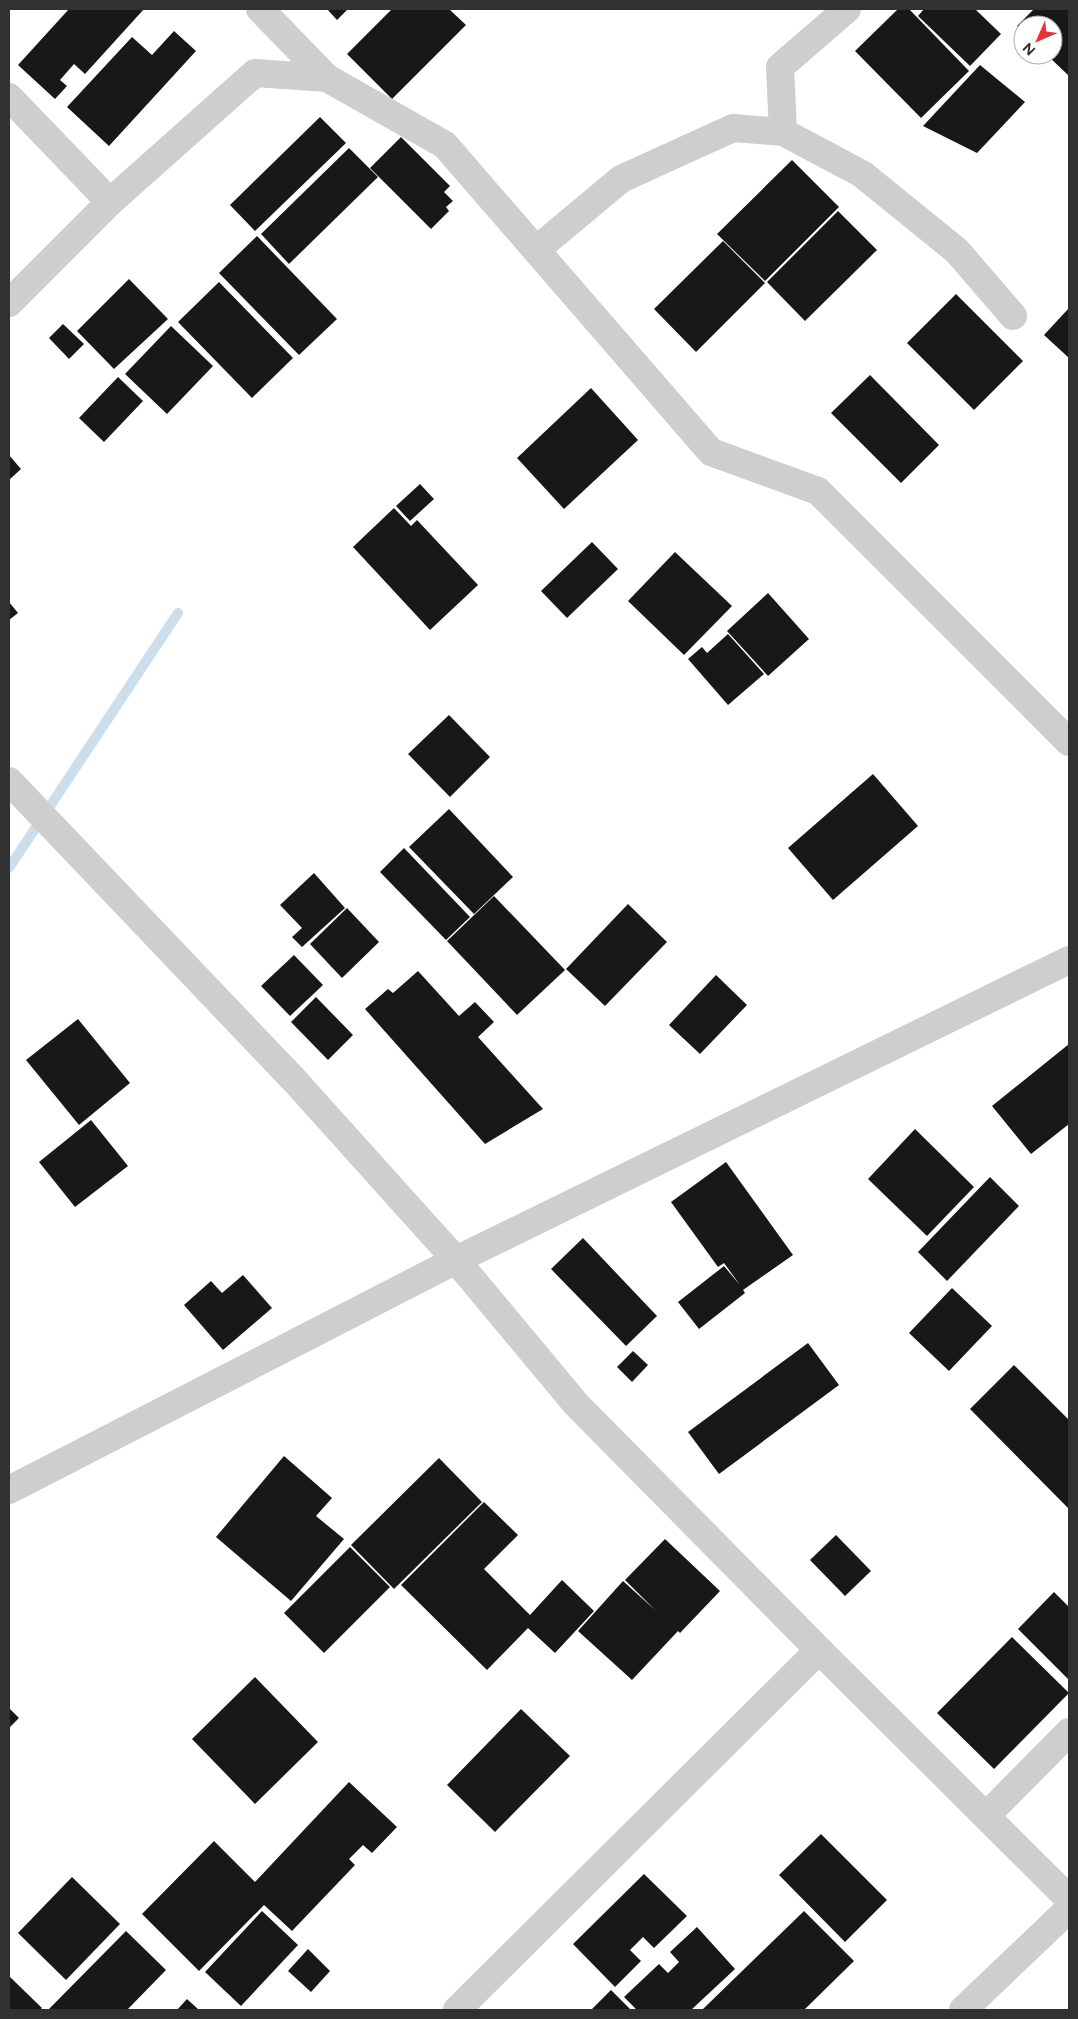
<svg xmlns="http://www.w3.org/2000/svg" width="1078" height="2019" font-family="Figtree,sans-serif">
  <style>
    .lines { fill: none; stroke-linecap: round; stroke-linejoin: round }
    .stream { stroke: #ccddec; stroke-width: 10 }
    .building { fill: #181818 }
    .minor { stroke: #cecece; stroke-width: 28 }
  </style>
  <rect width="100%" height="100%" fill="#fff"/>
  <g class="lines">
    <polyline class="stream" points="9,868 178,613"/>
  </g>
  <g class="building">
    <polygon points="69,9 144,9 85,74 74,64 60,80 67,86 55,99 18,65"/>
    <polygon points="327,9 348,9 337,20"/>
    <polygon points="392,9 449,9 466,25 392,99 347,54"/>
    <polygon points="898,9 909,9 969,71 921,118 855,51"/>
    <polygon points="924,9 975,9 1001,34 970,66 918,16"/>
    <polygon points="1034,9 1069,9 1069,73 1068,75 1047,55 1053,55 1053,25 1023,25 1023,32 1017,26"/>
    <polygon points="174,31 196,51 109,146 67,107 132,37 152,55"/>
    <polygon points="980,65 1025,102 977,153 923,126"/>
    <polygon points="320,117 346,143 255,231 230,205"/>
    <polygon points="401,137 450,186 444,192 453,201 446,207 449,211 431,229 370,168"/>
    <polygon points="349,148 378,177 289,264 261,234"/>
    <polygon points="792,160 839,207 765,281 717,234"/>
    <polygon points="838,211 877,250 805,321 767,282"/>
    <polygon points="257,236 337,319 299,355 219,273"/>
    <polygon points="723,241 765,283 696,352 654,309"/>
    <polygon points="129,279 168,319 114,369 77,331"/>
    <polygon points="219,282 293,358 252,398 178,322"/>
    <polygon points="956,294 1023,361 974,410 907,343"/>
    <polygon points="1069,308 1069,358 1044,335"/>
    <polygon points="63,324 84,344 69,359 49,338"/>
    <polygon points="171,326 213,366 167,414 125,374"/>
    <polygon points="870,375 939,445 901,483 831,413"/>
    <polygon points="118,377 143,401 104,442 79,418"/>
    <polygon points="591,388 638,440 564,509 517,458"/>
    <polygon points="9,455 21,469 9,480"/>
    <polygon points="420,484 434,499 410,521 396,506"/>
    <polygon points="394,508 411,526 417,520 478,585 430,630 353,547"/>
    <polygon points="592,542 618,569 567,618 541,591"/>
    <polygon points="675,552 732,606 684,655 628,601"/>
    <polygon points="768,593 809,639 768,676 727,631"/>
    <polygon points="9,602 18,613 9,620"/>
    <polygon points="728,634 764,674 728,705 688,659 702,647 707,653"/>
    <polygon points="449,715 490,757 450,797 408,754"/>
    <polygon points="873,774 918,826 833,900 788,848"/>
    <polygon points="449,809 513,877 474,914 409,847"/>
    <polygon points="404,848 470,917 446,940 380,872"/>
    <polygon points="314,873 345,908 302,947 292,937 302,928 280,905"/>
    <polygon points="494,896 565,970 517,1015 447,941"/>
    <polygon points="628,904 667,942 605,1006 566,969"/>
    <polygon points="347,908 379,942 342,978 310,944"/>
    <polygon points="294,955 323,985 290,1016 261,986"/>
    <polygon points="418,971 459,1016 475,1002 494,1022 478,1037 543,1109 485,1144 365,1009 388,989 393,993"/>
    <polygon points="716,975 747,1005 700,1054 669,1025"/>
    <polygon points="316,997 353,1035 328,1060 291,1022"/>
    <polygon points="78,1019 130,1083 79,1125 26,1060"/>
    <polygon points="1069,1044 1069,1124 1031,1154 992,1106"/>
    <polygon points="91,1120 128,1166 75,1207 39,1162"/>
    <polygon points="915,1129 974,1187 927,1236 868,1179"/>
    <polygon points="726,1162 793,1255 743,1290 745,1293 699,1329 678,1302 724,1266 740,1285 724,1263 718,1267 671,1202"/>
    <polygon points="990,1177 1019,1206 947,1281 918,1252"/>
    <polygon points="583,1238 657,1316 626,1346 551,1269"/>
    <polygon points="243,1275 272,1308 223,1350 184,1305 211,1281 222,1293"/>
    <polygon points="952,1288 992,1326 949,1371 909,1333"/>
    <polygon points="808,1343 839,1385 719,1474 688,1432"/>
    <polygon points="633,1351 648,1365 632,1382 617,1367"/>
    <polygon points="1014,1365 1069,1420 1069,1509 970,1409"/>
    <polygon points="284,1456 332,1498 316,1516 344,1539 291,1601 216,1537"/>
    <polygon points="439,1458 482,1502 394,1589 351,1545"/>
    <polygon points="484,1502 518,1535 484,1569 530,1615 562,1580 594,1611 555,1653 528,1628 487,1670 401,1585"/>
    <polygon points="836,1535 871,1571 845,1596 810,1560"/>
    <polygon points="665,1539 720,1591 680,1633 678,1631 632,1680 578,1631 623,1581 655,1610 625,1580"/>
    <polygon points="350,1547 390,1587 324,1653 284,1613"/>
    <polygon points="1054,1592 1069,1607 1069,1680 1018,1629"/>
    <polygon points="1012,1637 1069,1693 994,1769 937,1713"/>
    <polygon points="255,1677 318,1742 255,1804 192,1739"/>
    <polygon points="9,1708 19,1718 9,1728"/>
    <polygon points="521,1709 570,1756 495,1832 447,1785"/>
    <polygon points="349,1782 397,1827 372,1853 363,1845 349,1859 355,1865 292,1931 264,1905 199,1971 142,1914 214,1841 255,1882"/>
    <polygon points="821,1834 887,1900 845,1942 779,1875"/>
    <polygon points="644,1874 687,1916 654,1948 643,1937 630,1950 641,1961 615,1987 573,1944"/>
    <polygon points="72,1877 120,1924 66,1980 18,1933"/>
    <polygon points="262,1911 298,1945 241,2006 205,1972"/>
    <polygon points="804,1911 854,1961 804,2010 702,2010"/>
    <polygon points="697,1927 735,1969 691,2010 637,2010 624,1997 659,1964 668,1973 679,1962 670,1952"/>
    <polygon points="126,1931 166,1970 127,2010 48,2010"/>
    <polygon points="308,1949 330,1971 311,1992 288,1971"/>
    <polygon points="10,1977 42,2008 40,2010 9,2010"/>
    <polygon points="611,1990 631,2010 591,2010"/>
    <polygon points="187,1999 199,2010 177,2010"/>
  </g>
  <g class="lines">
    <g class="minor">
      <polyline points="260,9 327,78"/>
      <polyline points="9,97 110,202"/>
      <polyline points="783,132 780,67 847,9"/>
      <polyline points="536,250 621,179 733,128 783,132 862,174 957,251 1013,316"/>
      <polyline points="9,303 110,202 255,73 327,78 445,145 711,452 818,491 1069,742"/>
      <polyline points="9,781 295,1081 456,1260 576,1404 819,1650 1069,1899"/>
      <polyline points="9,1490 456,1260 1069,960"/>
      <polyline points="986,1816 1069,1732"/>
      <polyline points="457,2010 819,1650"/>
      <polyline points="963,2010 1069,1909"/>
    </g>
  </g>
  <rect width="1078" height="2019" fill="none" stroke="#313131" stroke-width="20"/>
  <g transform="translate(1038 40) rotate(225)"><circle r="24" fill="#ffffff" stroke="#adadad"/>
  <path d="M0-4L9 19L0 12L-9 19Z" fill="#e43637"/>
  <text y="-8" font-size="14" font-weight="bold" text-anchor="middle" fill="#313131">N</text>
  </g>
</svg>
